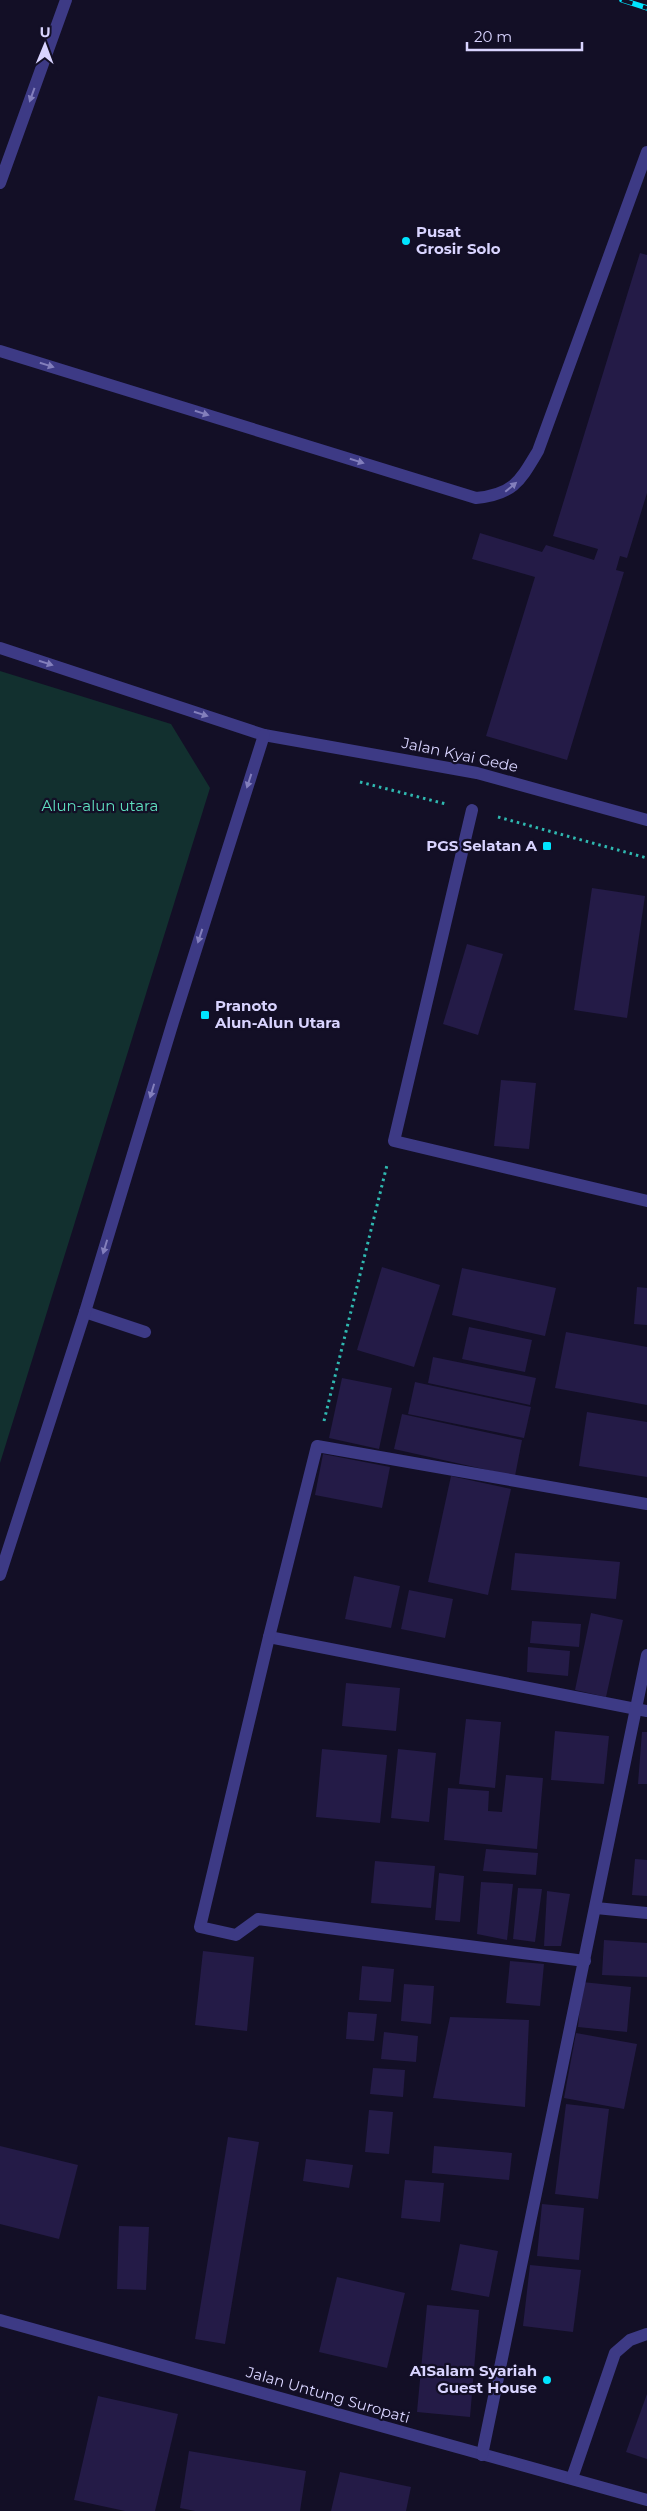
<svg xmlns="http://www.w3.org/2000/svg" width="647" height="2511" font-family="Montserrat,sans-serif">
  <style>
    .green { fill: #12302f }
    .building { fill: #241b47 }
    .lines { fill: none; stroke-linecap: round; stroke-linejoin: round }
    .path { stroke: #2fb8b0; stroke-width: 3; stroke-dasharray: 2.5 4; stroke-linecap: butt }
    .minor { stroke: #3d3a85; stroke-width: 12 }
    .rail-casing { stroke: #00e5ff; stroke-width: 5.5 }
    .rail { stroke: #130f26; stroke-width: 4; stroke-dasharray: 11; stroke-linecap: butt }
    .oneway { fill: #837fbc }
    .poi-dot { fill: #00e5ff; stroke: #130f26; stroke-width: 2 }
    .labels { text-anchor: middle; stroke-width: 4.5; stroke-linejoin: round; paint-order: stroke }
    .poi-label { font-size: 15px; font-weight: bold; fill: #d9d4ff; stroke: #130f26; text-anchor: start }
    .street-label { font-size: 15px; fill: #d9d4ff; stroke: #130f26 }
    .park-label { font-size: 15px; fill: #5fe0c0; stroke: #130f26 }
  </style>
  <rect width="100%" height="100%" fill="#130f26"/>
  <polygon class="green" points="0,671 171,724 210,788 0,1463"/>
  <g class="building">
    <polygon points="640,253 647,255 647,493 627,558 620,556 616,570 624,572 567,760 486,736 535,577 472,559 480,533 542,552 546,545 594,560 598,549 553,536"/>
    <polygon points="592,888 645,896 627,1018 574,1010"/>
    <polygon points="467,944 503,954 478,1035 443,1024"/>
    <polygon points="501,1080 536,1083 529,1149 494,1146"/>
    <polygon points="382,1267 440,1285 414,1367 357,1350"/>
    <polygon points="462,1268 556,1288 545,1336 452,1315"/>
    <polygon points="637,1287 647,1288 647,1325 634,1324"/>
    <polygon points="469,1327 532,1340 525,1372 462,1359"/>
    <polygon points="566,1332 647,1347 647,1405 555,1388"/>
    <polygon points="433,1357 536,1378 530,1405 428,1383"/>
    <polygon points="342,1378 392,1388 379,1449 329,1438"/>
    <polygon points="415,1382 531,1407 524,1438 408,1414"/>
    <polygon points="587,1412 647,1422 647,1477 579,1466"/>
    <polygon points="402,1414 522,1440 515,1476 394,1449"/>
    <polygon points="323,1454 390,1467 382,1508 315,1495"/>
    <polygon points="451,1476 511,1489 488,1595 428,1582"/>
    <polygon points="515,1553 620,1562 616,1599 511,1590"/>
    <polygon points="354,1576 400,1586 391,1628 345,1619"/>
    <polygon points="409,1590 453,1599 445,1638 401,1629"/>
    <polygon points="591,1613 623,1620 606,1697 575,1690"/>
    <polygon points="532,1621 581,1624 579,1647 530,1643"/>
    <polygon points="528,1647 570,1651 568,1676 527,1672"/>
    <polygon points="346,1683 400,1688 396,1731 342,1726"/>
    <polygon points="466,1719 501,1722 495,1788 459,1784"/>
    <polygon points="555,1731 609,1736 604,1784 551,1780"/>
    <polygon points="642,1732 647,1732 647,1784 638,1784"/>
    <polygon points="322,1749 387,1755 380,1823 316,1817"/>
    <polygon points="398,1749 436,1753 429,1822 391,1818"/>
    <polygon points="506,1775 543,1778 537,1849 444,1840 448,1788 489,1791 488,1811 502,1812"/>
    <polygon points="486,1849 538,1853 536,1875 483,1871"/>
    <polygon points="635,1859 647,1860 647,1896 632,1895"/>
    <polygon points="375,1861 435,1866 431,1908 371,1903"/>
    <polygon points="439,1873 464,1876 460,1922 435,1920"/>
    <polygon points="481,1882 513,1884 507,1940 477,1934"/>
    <polygon points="518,1888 542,1889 535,1942 513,1939"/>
    <polygon points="547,1891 570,1894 561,1946 544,1946"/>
    <polygon points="604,1940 647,1943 647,1977 602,1975"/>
    <polygon points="203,1951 254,1957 247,2031 195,2025"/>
    <polygon points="510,1961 544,1964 540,2006 506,2003"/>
    <polygon points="362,1966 394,1969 391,2002 359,2000"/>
    <polygon points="582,1982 631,1987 627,2032 578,2027"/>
    <polygon points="404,1984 434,1986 431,2024 401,2021"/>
    <polygon points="348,2012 377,2014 374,2041 346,2039"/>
    <polygon points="450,2017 529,2020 525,2107 433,2098"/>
    <polygon points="384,2032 418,2036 416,2062 381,2059"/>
    <polygon points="576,2033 637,2044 624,2109 564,2098"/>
    <polygon points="373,2068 405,2070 403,2097 370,2094"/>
    <polygon points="566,2104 609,2109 598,2199 555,2194"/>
    <polygon points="369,2110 393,2112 389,2154 365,2152"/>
    <polygon points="228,2137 259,2142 225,2344 195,2339"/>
    <polygon points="0,2146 78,2165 59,2239 0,2224"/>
    <polygon points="434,2146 512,2153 509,2180 432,2173"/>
    <polygon points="306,2159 353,2165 349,2188 303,2181"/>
    <polygon points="405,2180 444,2183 440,2222 401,2218"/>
    <polygon points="542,2204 584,2208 579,2260 537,2256"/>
    <polygon points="119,2226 149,2227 146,2290 117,2289"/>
    <polygon points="460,2244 498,2251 489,2297 451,2290"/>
    <polygon points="530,2265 581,2270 573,2332 523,2326"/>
    <polygon points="337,2277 405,2293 387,2368 319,2352"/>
    <polygon points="427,2305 479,2310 470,2417 417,2412"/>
    <polygon points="647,2394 647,2459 626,2452"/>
    <polygon points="98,2396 178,2414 155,2511 125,2511 74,2500"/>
    <polygon points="189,2451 306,2471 300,2511 195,2511 180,2508"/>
    <polygon points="340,2472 411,2487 406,2511 331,2511"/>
  </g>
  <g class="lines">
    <g class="path">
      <polyline points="360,782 446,804"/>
      <polyline points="498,817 647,858"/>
      <polyline points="324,1421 387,1165"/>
    </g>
    <g class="minor">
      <polyline points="0,183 66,0"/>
      <path d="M0,351L476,498C514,494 520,481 538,451L647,152"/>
      <polyline points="0,648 264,735 477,773 647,820"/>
      <polyline points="472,810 394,1141 647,1201"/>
      <polyline points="85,1312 145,1332"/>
      <polyline points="0,1575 85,1312 173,1022 264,735"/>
      <polyline points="269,1637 647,1711"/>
      <polyline points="596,1908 647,1913"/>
      <polyline points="585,1961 258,1919 236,1935 200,1927 269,1637 317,1446 647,1504"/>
      <polyline points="0,2320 647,2500"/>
      <polyline points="482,2455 647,1655"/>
      <polyline points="572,2478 615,2353 630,2340 647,2334"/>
    </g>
    <defs>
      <polyline id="rail" points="622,0 647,8"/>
    </defs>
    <use href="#rail" class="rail-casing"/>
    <use href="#rail" class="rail"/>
  </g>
  <defs><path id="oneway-solid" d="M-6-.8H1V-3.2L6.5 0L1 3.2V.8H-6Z" transform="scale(1.25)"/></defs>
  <g class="oneway">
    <use href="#oneway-solid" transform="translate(32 95) rotate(110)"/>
    <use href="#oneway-solid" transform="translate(47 365) rotate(17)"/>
    <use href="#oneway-solid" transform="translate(202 413) rotate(17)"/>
    <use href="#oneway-solid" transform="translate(357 461) rotate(17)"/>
    <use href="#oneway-solid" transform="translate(511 487) rotate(-40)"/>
    <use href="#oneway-solid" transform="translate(46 663) rotate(18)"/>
    <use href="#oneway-solid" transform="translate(201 714) rotate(18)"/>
    <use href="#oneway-solid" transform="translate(249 781) rotate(108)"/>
    <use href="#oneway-solid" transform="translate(200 936) rotate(108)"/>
    <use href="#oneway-solid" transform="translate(152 1091) rotate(107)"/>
    <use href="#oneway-solid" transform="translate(105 1247) rotate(107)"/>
  </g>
  <g class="poi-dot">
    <circle cx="406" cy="241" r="5"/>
    <rect x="542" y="841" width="10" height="10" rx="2.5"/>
    <rect x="200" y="1010" width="10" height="10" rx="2.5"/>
    <circle cx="547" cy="2380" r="5"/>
  </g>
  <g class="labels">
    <g class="poi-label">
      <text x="416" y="237">Pusat<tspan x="416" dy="17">Grosir Solo</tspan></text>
      <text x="537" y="851" text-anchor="end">PGS Selatan A</text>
      <text x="215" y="1011">Pranoto<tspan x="215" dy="17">Alun-Alun Utara</tspan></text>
      <text x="537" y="2376" text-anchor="end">A1Salam Syariah<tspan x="537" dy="17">Guest House</tspan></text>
    </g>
    <g class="street-label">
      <text transform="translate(460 755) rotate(12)" y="5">Jalan Kyai Gede</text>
      <text transform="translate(328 2395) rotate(16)" y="5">Jalan Untung Suropati</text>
    </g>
    <g class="park-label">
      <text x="100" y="811">Alun-alun utara</text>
    </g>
  </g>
  <g transform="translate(45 45) rotate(1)" stroke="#130f26" stroke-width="4" paint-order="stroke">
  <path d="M0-4L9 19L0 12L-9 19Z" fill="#d9d4ff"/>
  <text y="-8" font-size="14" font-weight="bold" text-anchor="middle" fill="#d9d4ff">U</text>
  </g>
  <path d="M467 42v8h115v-8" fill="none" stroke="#d9d4ff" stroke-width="2.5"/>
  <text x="474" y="42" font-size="15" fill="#d9d4ff" stroke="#130f26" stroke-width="4" paint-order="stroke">20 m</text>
</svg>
